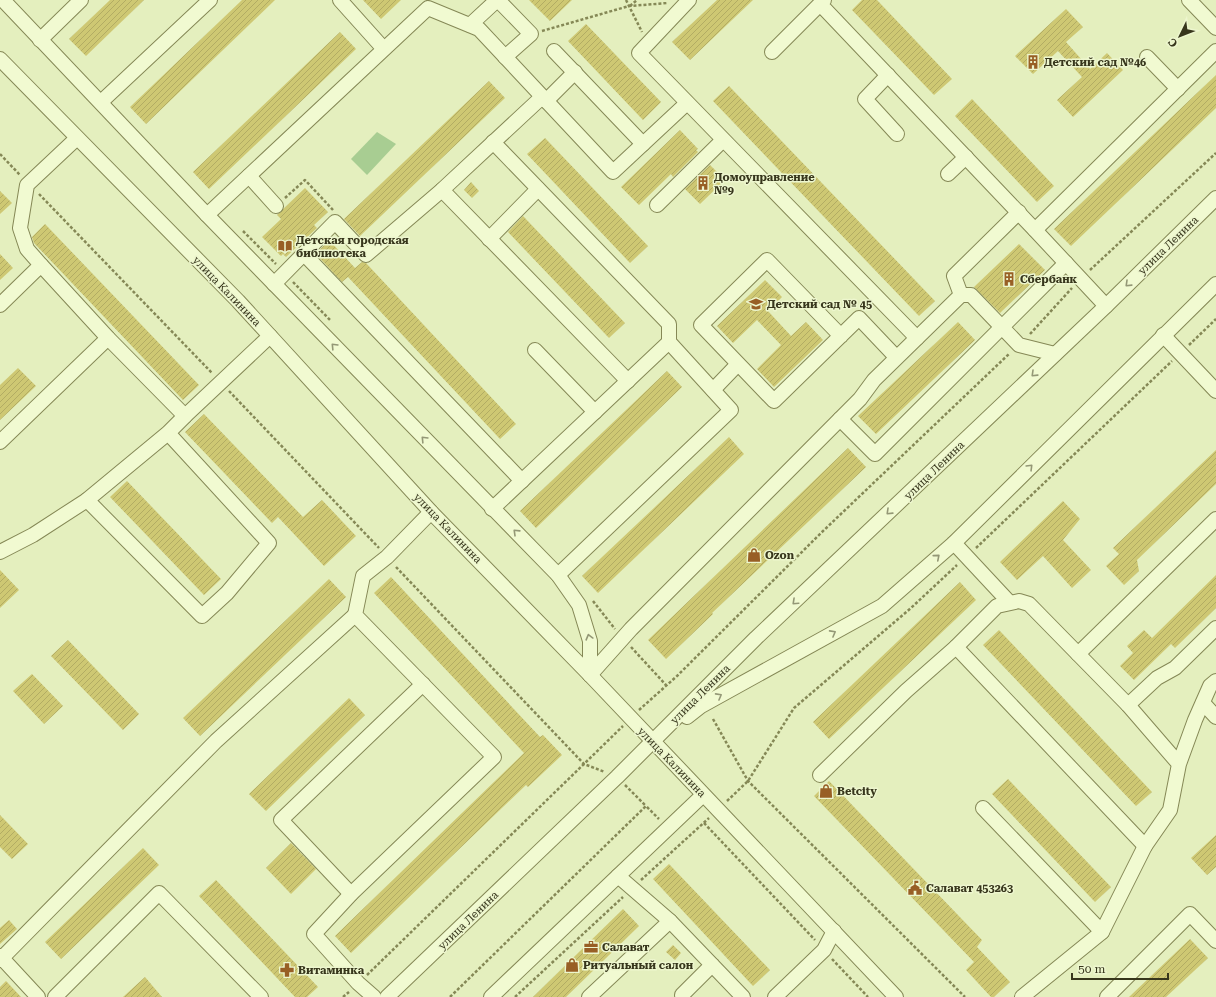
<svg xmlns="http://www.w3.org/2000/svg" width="1216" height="997" font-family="'Roboto Serif',serif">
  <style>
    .green { fill: #a8cd92 }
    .building { fill: url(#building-hatch) }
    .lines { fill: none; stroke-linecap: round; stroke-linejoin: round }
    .minor-casing { stroke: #858856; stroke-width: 16 }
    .path { stroke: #858856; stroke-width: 2.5; stroke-dasharray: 3 2; stroke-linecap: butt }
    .minor { stroke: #f1fad1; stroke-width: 14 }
    .oneway { stroke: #949876 }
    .labels { text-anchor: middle; stroke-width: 3; stroke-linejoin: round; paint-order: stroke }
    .poi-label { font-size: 11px; font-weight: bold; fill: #37361c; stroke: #edf6ce; text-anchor: start }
    .street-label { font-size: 11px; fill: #37361c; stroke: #edf6ce }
  </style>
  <defs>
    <pattern id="building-hatch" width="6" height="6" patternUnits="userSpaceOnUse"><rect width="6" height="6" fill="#cec873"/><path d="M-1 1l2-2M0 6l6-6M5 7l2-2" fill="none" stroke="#b2ac63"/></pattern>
  </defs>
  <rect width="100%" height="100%" fill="#e4efbe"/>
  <polygon class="green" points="377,132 396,144 367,175 351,159"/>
  <g class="building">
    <polygon points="110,0 144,0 86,56 69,39"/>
    <polygon points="242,0 275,0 146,124 130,107"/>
    <polygon points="363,0 401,0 381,19"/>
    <polygon points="529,0 572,0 550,21"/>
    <polygon points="717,0 753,0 690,60 672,42"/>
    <polygon points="862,0 877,0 952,79 934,95 852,10"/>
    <polygon points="1066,9 1083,27 1066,42 1090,69 1107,53 1123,70 1073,117 1057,100 1082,77 1058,51 1033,74 1015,56"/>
    <polygon points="586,24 661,102 643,120 568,41"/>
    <polygon points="340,32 356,49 209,189 193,172"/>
    <polygon points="1216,75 1216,108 1071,246 1054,229"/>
    <polygon points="489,81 505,98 360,236 344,219"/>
    <polygon points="729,86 935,301 919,316 713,101"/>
    <polygon points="972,99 1054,186 1037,202 955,116"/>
    <polygon points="680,130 698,149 696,150 698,152 673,177 671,174 639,205 621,187"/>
    <polygon points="545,138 648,246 630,263 527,154"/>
    <polygon points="710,165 725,180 700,204 685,189"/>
    <polygon points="471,182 479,191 472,198 464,190"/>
    <polygon points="305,188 328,212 314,225 317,228 286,257 283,254 281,256 262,237 281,219 277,215"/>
    <polygon points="0,191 12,203 0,214"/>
    <polygon points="523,216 625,323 609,338 508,232"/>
    <polygon points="45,224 199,385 183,400 34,243 32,237"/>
    <polygon points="329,240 355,268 362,262 366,263 516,424 500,439 348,277 342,282 316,254"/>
    <polygon points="1019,244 1045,270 1000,313 974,287"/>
    <polygon points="0,254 13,268 0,280"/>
    <polygon points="765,280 782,297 768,311 791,336 806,322 823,340 774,387 757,369 781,345 757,320 733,343 717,326"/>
    <polygon points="958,322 975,340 876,434 858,416"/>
    <polygon points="18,368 36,386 0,420 0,385"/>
    <polygon points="667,371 682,387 536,528 520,511"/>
    <polygon points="204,414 303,517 322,500 356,536 324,566 278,517 272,523 185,432"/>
    <polygon points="729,437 744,454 598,593 582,576"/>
    <polygon points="848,448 866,467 712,613 713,614 666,659 648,640"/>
    <polygon points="1216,450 1216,484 1137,560 1139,571 1124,585 1106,566 1119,554 1113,548"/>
    <polygon points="127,481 221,579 204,595 110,497"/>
    <polygon points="1063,501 1080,519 1063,540 1091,570 1072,588 1043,556 1017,580 1000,562"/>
    <polygon points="0,570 19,590 0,608"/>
    <polygon points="1216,575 1216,608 1175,648 1171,644 1134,680 1120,666 1133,653 1127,646 1144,630 1152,638"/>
    <polygon points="391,577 540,737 543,735 562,755 528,787 526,785 351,953 335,936 524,753 374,593"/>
    <polygon points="329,579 346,597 200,736 183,718"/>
    <polygon points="960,582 976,600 829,739 813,722"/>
    <polygon points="999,630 1152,792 1136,806 983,645"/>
    <polygon points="68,640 139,714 123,730 51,656"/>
    <polygon points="32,674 63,706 44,724 13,691"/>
    <polygon points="349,698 365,715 266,811 249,794"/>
    <polygon points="1008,779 1111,887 1095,902 992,794"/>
    <polygon points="829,781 982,940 977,947 1010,982 994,997 991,997 966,970 974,962 814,796"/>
    <polygon points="0,815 28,844 12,859 0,847"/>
    <polygon points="1216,835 1216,867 1207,875 1191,858"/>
    <polygon points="291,843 316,869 291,894 266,868"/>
    <polygon points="143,848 159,865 61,959 45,942"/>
    <polygon points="669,864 770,970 753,986 653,879"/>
    <polygon points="216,880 318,987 307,997 295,997 199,896"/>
    <polygon points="623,909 639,926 566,997 533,997"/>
    <polygon points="9,920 17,929 0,944 0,928"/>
    <polygon points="1190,939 1208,958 1166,997 1129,997"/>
    <polygon points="673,945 681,953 675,960 666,952"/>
    <polygon points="145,977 162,997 123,997"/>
    <polygon points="6,981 21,997 0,997 0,987"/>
  </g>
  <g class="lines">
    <defs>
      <g id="minor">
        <polyline points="3,0 207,215 558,575 579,605 590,641 590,675"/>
        <polyline points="340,0 383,48"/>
        <polyline points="498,0 531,34 505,57"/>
        <polyline points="824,0 820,4 1035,230"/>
        <polyline points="1189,0 1216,28"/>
        <polyline points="470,25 497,0"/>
        <polyline points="40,40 81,0"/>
        <polyline points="554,51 643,144"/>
        <polyline points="772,52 820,4"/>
        <polyline points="1147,57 1178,89"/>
        <polyline points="0,59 238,301 431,512 590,675 896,997"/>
        <polyline points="888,75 865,99 897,134"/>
        <polyline points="546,101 575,72"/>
        <polyline points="101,102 210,0"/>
        <polyline points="493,142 669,324 669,342 731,410 558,575"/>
        <polyline points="948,174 966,157"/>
        <polyline points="249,176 276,206"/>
        <polyline points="442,190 628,381"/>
        <polyline points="657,205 723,140"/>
        <polyline points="207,215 428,8 479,29 613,172 687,103"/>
        <polyline points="489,239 538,189"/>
        <polyline points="304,254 522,481"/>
        <polyline points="41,265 27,249 20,228 27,185 77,138"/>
        <polyline points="274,284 335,222 366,255 442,190 542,97"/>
        <polyline points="961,295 954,276 1019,212"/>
        <polyline points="0,305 41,265 108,338 185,416 270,336"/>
        <polyline points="1106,306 1035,230 1216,51"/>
        <polyline points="1163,335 1216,391"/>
        <polyline points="841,336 767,260 701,325 774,401 859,318 896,357"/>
        <polyline points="917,338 961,295 971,295 1019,345 1055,354"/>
        <polyline points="535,350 595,412"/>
        <polyline points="713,390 737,365"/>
        <polyline points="840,419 875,454 1066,263"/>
        <polyline points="168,433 269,543 227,593 202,616 87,500 168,433 185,416"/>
        <polyline points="0,442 108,338"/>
        <polyline points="492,509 669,342"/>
        <polyline points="954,543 1009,602"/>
        <polyline points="0,552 33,535 87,500"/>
        <polyline points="1078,654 1216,519"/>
        <polyline points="590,675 631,629 860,399 874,380 917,338 639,53 689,0"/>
        <polyline points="1203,703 1216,717"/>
        <polyline points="1128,705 1157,678 1175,668 1216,628"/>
        <polyline points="687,717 701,706 882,606 954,543 1216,284"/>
        <polyline points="1179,764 1128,705 1029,604 1019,601 997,606 956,647 1145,846 1170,810 1179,764 1195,720 1210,686 1216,681"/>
        <polyline points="820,775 906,691 956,647"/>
        <polyline points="983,808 1102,932 1145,846"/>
        <polyline points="351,894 281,820 423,684"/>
        <polyline points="670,921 743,997"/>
        <polyline points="0,956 38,997"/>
        <polyline points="0,960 216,741 355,615"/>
        <polyline points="682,995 712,965"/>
        <polyline points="55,997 159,893 261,997"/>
        <polyline points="374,997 358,983 314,934 351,894 494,757 355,615 363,576 387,557 431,512"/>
        <polyline points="387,997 617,777 756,638 1106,306 1216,198"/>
        <polyline points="491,997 703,795"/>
        <polyline points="589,997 670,921 618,876"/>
        <polyline points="775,997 824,950 834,931"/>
        <polyline points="1022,997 1102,932"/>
        <polyline points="1107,997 1190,914 1216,941"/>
      </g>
    </defs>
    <use href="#minor" class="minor-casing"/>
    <g class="path">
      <polyline points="626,0 642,32"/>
      <polyline points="630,6 637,0"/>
      <polyline points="542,31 629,6 668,3"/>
      <polyline points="0,154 20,175"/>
      <polyline points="39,194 212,373"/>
      <polyline points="285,198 305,180 333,210"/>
      <polyline points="243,231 276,264"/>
      <polyline points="1090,270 1216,153"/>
      <polyline points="293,282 330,320"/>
      <polyline points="1030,334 1072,288"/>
      <polyline points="1189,345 1216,319"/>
      <polyline points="229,391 379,548"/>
      <polyline points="976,548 1172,361"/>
      <polyline points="396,567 584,764 605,772"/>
      <polyline points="593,601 615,629"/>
      <polyline points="631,647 666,685"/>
      <polyline points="639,710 677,676 822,532 1010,353"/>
      <polyline points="713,719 748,781 965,997"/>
      <polyline points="625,785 646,806"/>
      <polyline points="727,801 748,781 794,708 911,608 957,565"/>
      <polyline points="704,823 815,940"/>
      <polyline points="641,880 709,818"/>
      <polyline points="832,959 868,997"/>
      <polyline points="367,975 623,726"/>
      <polyline points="343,997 349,992"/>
      <polyline points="450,997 646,806 659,819"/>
      <polyline points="515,997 623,897"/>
    </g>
    <use href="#minor" class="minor"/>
  </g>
  <defs><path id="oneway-chevron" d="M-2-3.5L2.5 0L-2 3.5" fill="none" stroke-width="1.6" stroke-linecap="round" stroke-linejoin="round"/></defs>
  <g class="oneway">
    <use href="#oneway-chevron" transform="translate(1128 284) rotate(136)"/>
    <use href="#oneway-chevron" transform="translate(334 346) rotate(-134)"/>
    <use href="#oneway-chevron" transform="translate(1034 374) rotate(136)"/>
    <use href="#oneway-chevron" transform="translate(424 439) rotate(-134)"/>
    <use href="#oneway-chevron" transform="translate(1030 467) rotate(-45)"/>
    <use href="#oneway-chevron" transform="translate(889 512) rotate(136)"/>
    <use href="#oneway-chevron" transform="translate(516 532) rotate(-136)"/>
    <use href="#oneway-chevron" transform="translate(937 557) rotate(-41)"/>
    <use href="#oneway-chevron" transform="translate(795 602) rotate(137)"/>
    <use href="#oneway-chevron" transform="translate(833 633) rotate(-29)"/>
    <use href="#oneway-chevron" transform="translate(589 637) rotate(-105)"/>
    <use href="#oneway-chevron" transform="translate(719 696) rotate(-29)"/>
  </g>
  <defs>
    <symbol id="building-bare" viewBox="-9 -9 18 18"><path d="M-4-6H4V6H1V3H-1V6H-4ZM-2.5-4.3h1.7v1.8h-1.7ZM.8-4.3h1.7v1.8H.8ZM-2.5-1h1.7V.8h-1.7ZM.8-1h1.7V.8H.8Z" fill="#985f25" stroke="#edf6ce" stroke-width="2.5" paint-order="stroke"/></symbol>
    <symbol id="library-bare" viewBox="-9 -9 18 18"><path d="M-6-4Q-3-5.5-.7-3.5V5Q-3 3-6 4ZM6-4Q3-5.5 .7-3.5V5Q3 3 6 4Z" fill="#985f25" stroke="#edf6ce" stroke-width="2.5" paint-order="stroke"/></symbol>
    <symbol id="school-bare" viewBox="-9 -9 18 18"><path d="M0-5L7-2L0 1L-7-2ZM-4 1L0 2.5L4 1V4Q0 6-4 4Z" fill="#985f25" stroke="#edf6ce" stroke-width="2.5" paint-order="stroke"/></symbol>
    <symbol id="shop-bare" viewBox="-9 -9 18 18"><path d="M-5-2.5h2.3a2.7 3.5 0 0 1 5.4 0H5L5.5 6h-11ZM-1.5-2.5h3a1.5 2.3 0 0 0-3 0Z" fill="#985f25" stroke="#edf6ce" stroke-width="2.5" paint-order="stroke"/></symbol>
    <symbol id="civic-bare" viewBox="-9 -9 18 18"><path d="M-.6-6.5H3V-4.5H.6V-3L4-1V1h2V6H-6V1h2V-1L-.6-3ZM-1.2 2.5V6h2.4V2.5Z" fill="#985f25" stroke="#edf6ce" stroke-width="2.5" paint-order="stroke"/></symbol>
    <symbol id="office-bare" viewBox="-9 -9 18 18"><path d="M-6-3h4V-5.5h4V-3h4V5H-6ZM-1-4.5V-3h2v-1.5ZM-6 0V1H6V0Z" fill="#985f25" stroke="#edf6ce" stroke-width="2.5" paint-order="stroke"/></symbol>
    <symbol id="pharmacy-bare" viewBox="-9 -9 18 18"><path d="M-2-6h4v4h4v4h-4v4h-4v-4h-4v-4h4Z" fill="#985f25" stroke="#edf6ce" stroke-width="2.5" paint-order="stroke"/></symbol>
  </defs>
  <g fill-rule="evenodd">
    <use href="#building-bare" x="1023" y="52" width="20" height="20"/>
    <use href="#building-bare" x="693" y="173" width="20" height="20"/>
    <use href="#library-bare" x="275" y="236" width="20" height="20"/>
    <use href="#building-bare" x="999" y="269" width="20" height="20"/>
    <use href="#school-bare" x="746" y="294" width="20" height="20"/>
    <use href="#shop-bare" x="744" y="545" width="20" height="20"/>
    <use href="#shop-bare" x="816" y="781" width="20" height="20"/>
    <use href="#civic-bare" x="905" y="878" width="20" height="20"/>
    <use href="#office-bare" x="581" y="937" width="20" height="20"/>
    <use href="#shop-bare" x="562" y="955" width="20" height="20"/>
    <use href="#pharmacy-bare" x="277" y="960" width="20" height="20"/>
  </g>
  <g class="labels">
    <g class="poi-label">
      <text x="1044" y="66">Детский сад №46</text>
      <text x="714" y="181">Домоуправление<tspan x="714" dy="13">№9</tspan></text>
      <text x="296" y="244">Детская городская<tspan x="296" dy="13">библиотека</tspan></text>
      <text x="1020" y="283">Сбербанк</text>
      <text x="767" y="308">Детский сад № 45</text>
      <text x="765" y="559">Ozon</text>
      <text x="837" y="795">Betcity</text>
      <text x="926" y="892">Салават 453263</text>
      <text x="602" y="951">Салават</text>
      <text x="583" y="969">Ритуальный салон</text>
      <text x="298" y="974">Витаминка</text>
    </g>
    <g class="street-label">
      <text transform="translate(1168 245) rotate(-44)" y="4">улица Ленина</text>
      <text transform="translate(227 291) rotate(46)" y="4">улица Калинина</text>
      <text transform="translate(934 470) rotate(-44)" y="4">улица Ленина</text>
      <text transform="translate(448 528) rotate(46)" y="4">улица Калинина</text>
      <text transform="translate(700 694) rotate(-45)" y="4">улица Ленина</text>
      <text transform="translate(672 762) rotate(46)" y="4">улица Калинина</text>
      <text transform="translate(468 920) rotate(-44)" y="4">улица Ленина</text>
    </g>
  </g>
  <g transform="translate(1180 36) rotate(227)" stroke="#edf6ce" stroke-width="3" paint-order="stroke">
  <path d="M0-3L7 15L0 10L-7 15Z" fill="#37361c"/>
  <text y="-6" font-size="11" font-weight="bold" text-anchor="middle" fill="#37361c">С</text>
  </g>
  <path d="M1072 973v6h96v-6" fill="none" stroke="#37361c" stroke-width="2"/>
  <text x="1078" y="973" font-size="12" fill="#37361c" stroke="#edf6ce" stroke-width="3" paint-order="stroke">50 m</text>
</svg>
